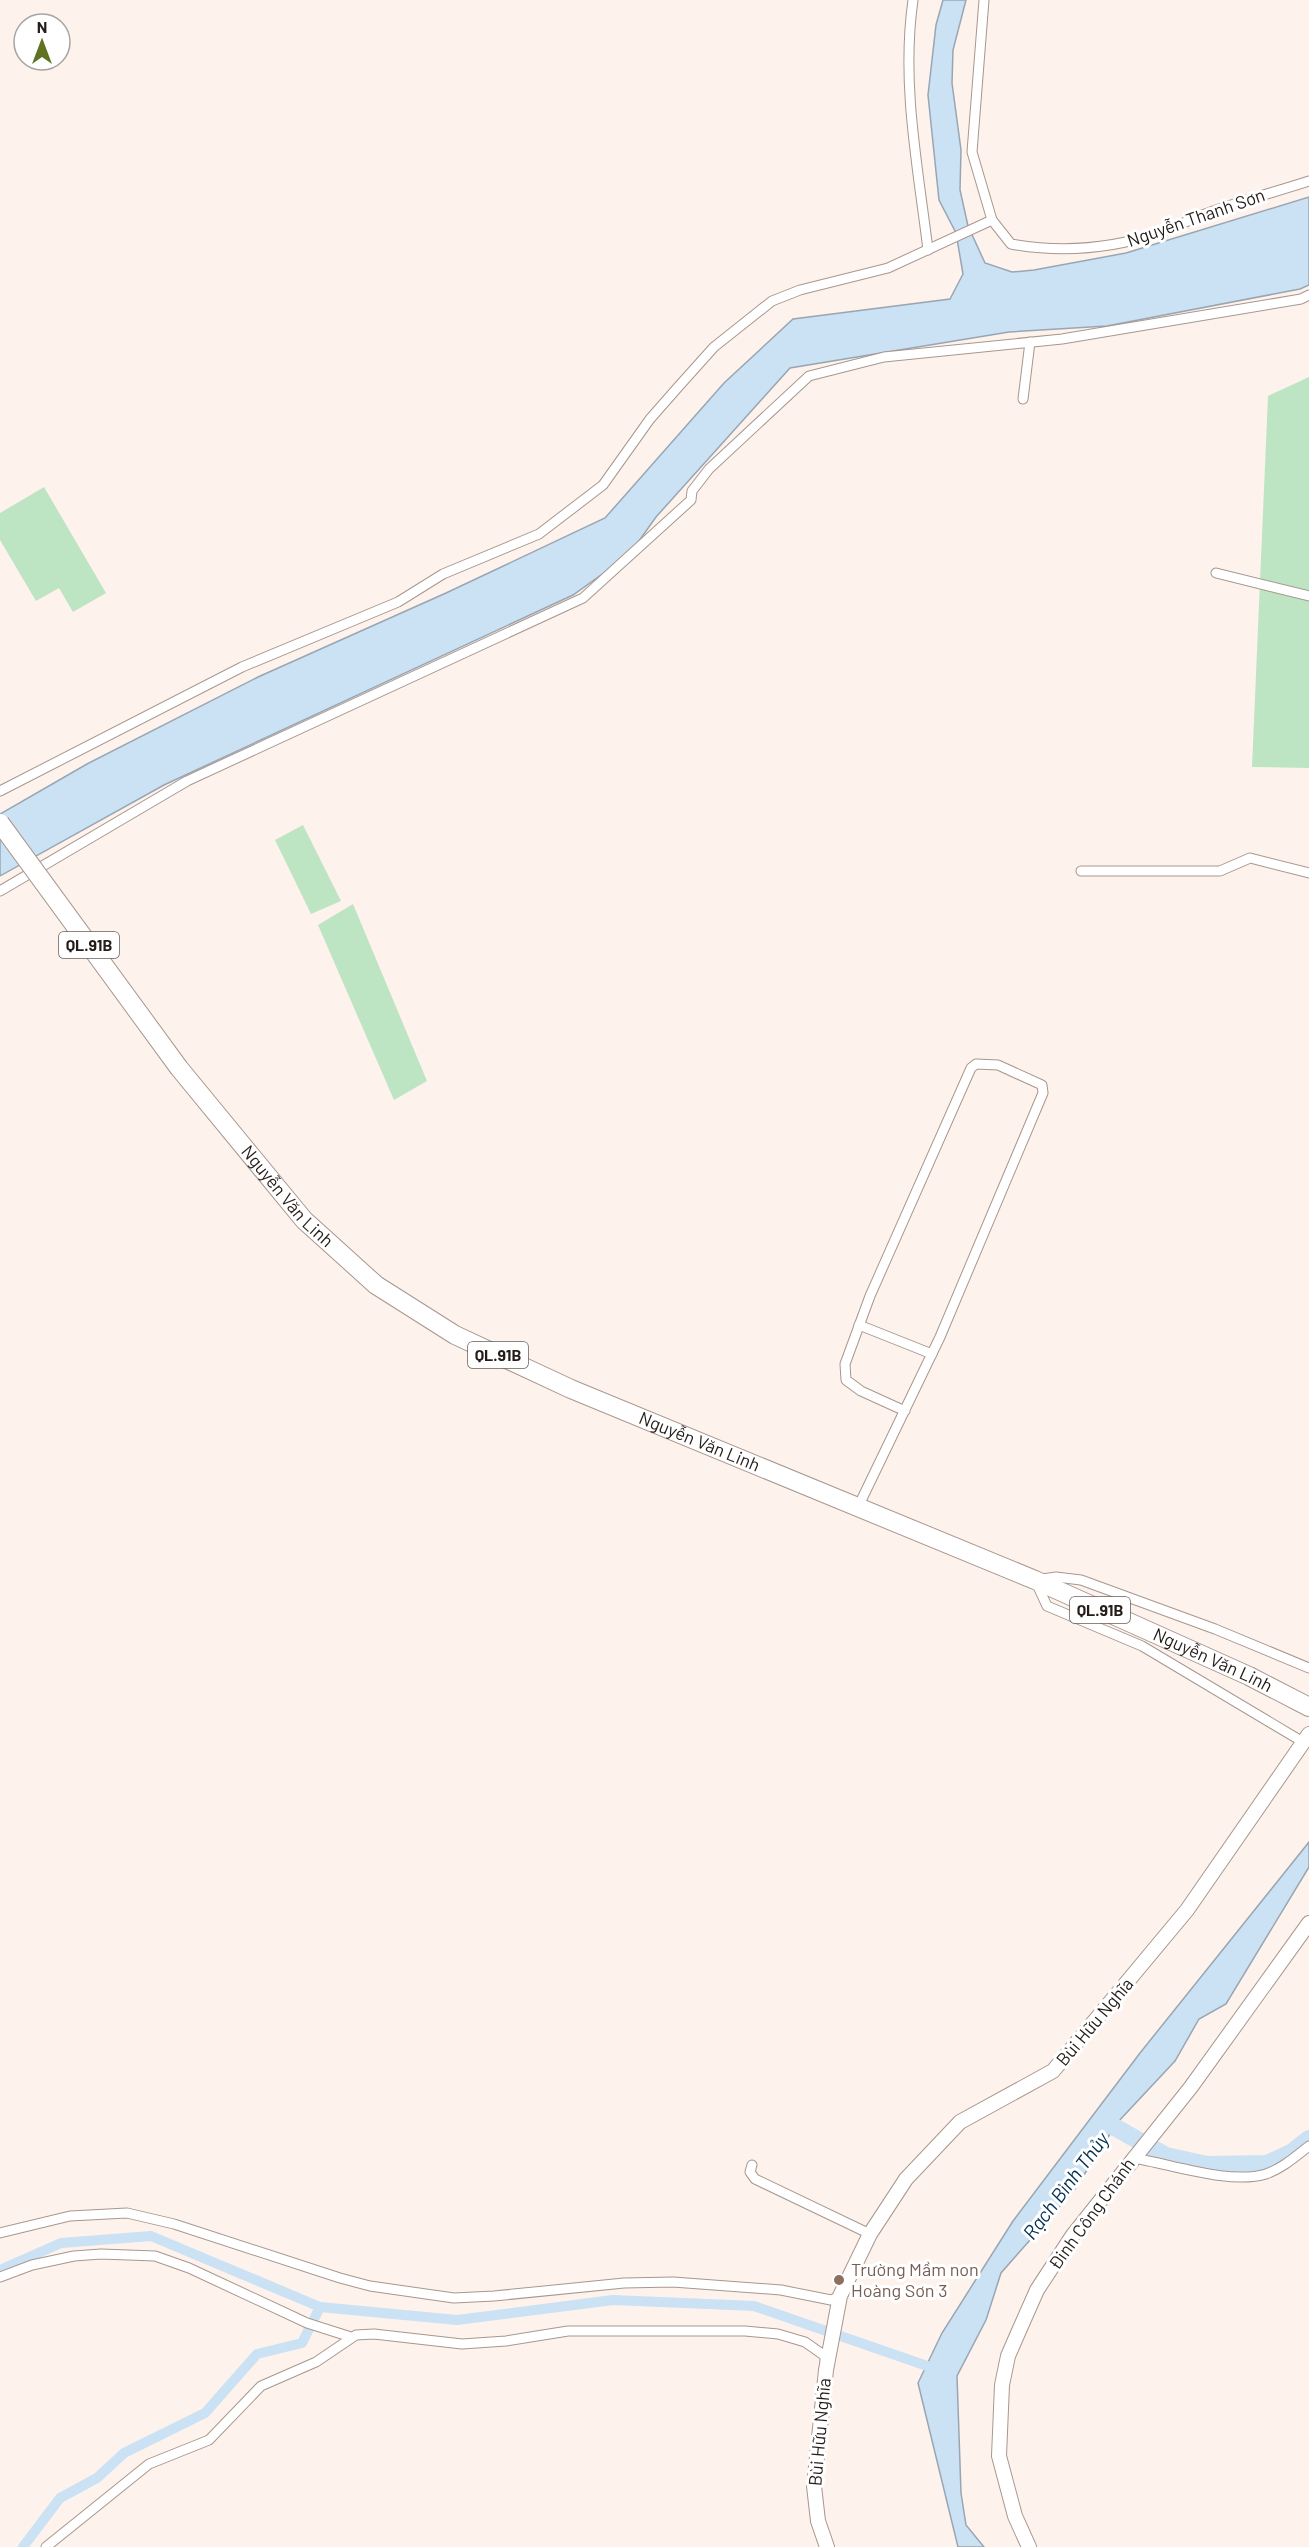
<svg xmlns="http://www.w3.org/2000/svg" width="1309" height="2547" font-family="Barlow,sans-serif">
  <style>
    .green { fill: #bee5c3 }
    .water { fill: #cbe1f4; stroke: #99a6b2; stroke-width: 1.5 }
    .lines { fill: none; stroke-linecap: round; stroke-linejoin: round }
    .canal { stroke: #cbe1f4; stroke-width: 10 }
    .river { stroke: #cbe1f4; stroke-width: 18 }
    .street-casing { stroke: #a8978e; stroke-width: 11 }
    .secondary-casing { stroke: #a8978e; stroke-width: 16 }
    .highway-casing { stroke: #a8978e; stroke-width: 20 }
    .street { stroke: #fff; stroke-width: 9 }
    .secondary { stroke: #fff; stroke-width: 14 }
    .highway { stroke: #fff; stroke-width: 18 }
    .highway-bridge-casing { stroke: #a8978e; stroke-width: 20; stroke-linecap: butt }
    .highway-bridge { stroke: #fff; stroke-width: 18 }
    .education-dot { fill: #8d6e63; stroke: #fff; stroke-width: 2 }
    .labels { text-anchor: middle; stroke-width: 6; stroke-linejoin: round; paint-order: stroke }
    .shield { fill: #fff; stroke: #65605e; stroke-width: 1.5 }
    .shield-label { font-size: 16px; font-weight: bold; fill: #231c19 }
    .street-label { font-size: 18px; fill: #231c19; stroke: #fff }
    .education-label { font-size: 18px; fill: #785e54; stroke: #fff; text-anchor: start }
    .water-label { font-size: 20px; font-style: italic; fill: #03304f; stroke: #fff }
  </style>
  <rect width="100%" height="100%" fill="#fef2ed"/>
  <g class="green">
    <polygon points="1309,377 1309,768 1252,767 1268,396"/>
    <polygon points="44,487 106,593 73,612 59,588 36,601 0,540 0,513"/>
    <polygon points="303,825 341,901 311,914 275,840"/>
    <polygon points="353,904 427,1081 394,1100 318,925"/>
  </g>
  <g class="water">
    <polygon points="943,0 966,0 953,50 952,83 961,150 960,190 968,226 985,263 1012,272 1034,270 1126,253 1309,197 1309,285 1300,289 1107,326 1009,332 790,368 656,517 629,555 573,595 164,785 0,876 0,814 87,764 258,677 446,593 605,518 724,383 793,319 950,299 963,274 956,233 939,200 928,95 936,25"/>
    <polygon points="1309,1842 1309,1867 1226,2004 1199,2019 1175,2061 1117,2123 1075,2189 1001,2273 986,2320 957,2376 961,2493 966,2525 984,2547 958,2547 918,2383 942,2333 1013,2221 1140,2053"/>
  </g>
  <g class="lines">
    <g class="canal">
      <polyline points="0,2270 61,2243 151,2236 320,2307 457,2320 613,2300 754,2306 930,2367"/>
      <polyline points="23,2547 60,2498 97,2478 124,2453 205,2413 257,2354 302,2343 320,2307"/>
    </g>
    <polyline class="river" points="1111,2125 1166,2156 1207,2165 1267,2164 1291,2153 1309,2139"/>
    <defs>
      <g id="street">
        <path d="M913,0C901,84 918,167 928,250"/>
        <path d="M984,0L972,152L992,220L1011,244C1062,253 1112,249 1161,232C1177,227 1192,218 1208,213C1241,201 1275,192 1309,181"/>
        <polyline points="1023,399 1030,342"/>
        <polyline points="1216,573 1309,596"/>
        <polyline points="0,791 242,667 398,602 443,574 539,534 603,485 650,419 679,386 714,347 772,301 800,290 888,268 992,220"/>
        <polyline points="1081,871 1220,871 1250,858 1309,873"/>
        <polyline points="0,891 187,781 583,598 691,500 692,491 709,469 809,376 884,357 1062,339 1301,299 1309,295"/>
        <polyline points="859,1325 932,1354"/>
        <polyline points="858,1507 940,1337 1043,1093 1042,1085 998,1065 976,1064 971,1068 870,1296 845,1364 846,1380 861,1391 905,1411"/>
        <polyline points="1303,1742 1142,1646 1047,1606 1035,1580 1056,1577 1081,1580 1215,1629 1309,1668"/>
        <path d="M1133,2158C1171,2164 1230,2185 1266,2174C1283,2168 1296,2156 1309,2146"/>
        <polyline points="752,2165 750,2172 755,2179 870,2234"/>
        <polyline points="0,2233 70,2216 127,2213 174,2224 340,2278 370,2286 454,2298 494,2296 624,2283 673,2282 781,2290 831,2300 840,2296"/>
        <polyline points="0,2277 32,2265 74,2256 101,2254 155,2256 189,2268 307,2323 351,2337"/>
        <polyline points="46,2547 149,2464 209,2440 261,2386 316,2362 356,2335 374,2334 462,2344 506,2341 568,2331 745,2331 778,2334 805,2342 825,2356 825,2362"/>
      </g>
      <g id="secondary">
        <polyline points="827,2547 818,2521 814,2486 826,2370 840,2296 870,2234 906,2179 960,2122 1053,2071 1187,1910 1309,1734"/>
        <polyline points="1029,2547 1015,2516 999,2456 1002,2385 1008,2356 1018,2333 1037,2290 1073,2235 1191,2087 1309,1923"/>
      </g>
      <g id="highway">
        <path id="s1" d="M179,1068L304,1220L376,1285L455,1335L571,1389L1035,1580L1249,1676L1309,1707"/>
      </g>
    </defs>
    <use href="#street" class="street-casing"/>
    <use href="#secondary" class="secondary-casing"/>
    <use href="#highway" class="highway-casing"/>
    <use href="#street" class="street"/>
    <use href="#secondary" class="secondary"/>
    <use href="#highway" class="highway"/>
    <defs>
      <polyline id="highway-bridge" points="0,823 179,1068"/>
    </defs>
    <use href="#highway-bridge" class="highway-bridge-casing"/>
    <use href="#highway-bridge" class="highway-bridge"/>
  </g>
  <circle class="education-dot" cx="839" cy="2280" r="6"/>
  <g class="labels">
    <g class="shield">
      <rect x="59" y="932" width="60" height="26" rx="4.5"/>
      <rect x="468" y="1342" width="60" height="26" rx="4.5"/>
      <rect x="1070" y="1597" width="60" height="26" rx="4.5"/>
    </g>
    <g class="shield-label">
      <text x="89" y="951">QL.91B</text>
      <text x="498" y="1361">QL.91B</text>
      <text x="1100" y="1616">QL.91B</text>
    </g>
    <g class="street-label">
      <text transform="translate(1196 218) rotate(-19)" y="6">Nguyễn Thanh Sơn</text>
      <text dy="6" stroke="none"><textPath href="#s1" startOffset="168">Nguyễn Văn Linh</textPath></text>
      <text dy="6" stroke="none"><textPath href="#s1" startOffset="654">Nguyễn Văn Linh</textPath></text>
      <text dy="6" stroke="none"><textPath href="#s1" startOffset="1212">Nguyễn Văn Linh</textPath></text>
      <text transform="translate(1095 2022) rotate(-50)" y="6">Bùi Hữu Nghĩa</text>
      <text transform="translate(1092 2214) rotate(-54)" y="6">Đinh Công Chánh</text>
      <text transform="translate(820 2432) rotate(-85)" y="6">Bùi Hữu Nghĩa</text>
    </g>
    <g class="education-label">
      <text x="851" y="2276">Trường Mầm non<tspan x="851" dy="21">Hoàng Sơn 3</tspan></text>
    </g>
    <g class="water-label">
      <text transform="translate(1066 2186) rotate(-53)" y="7">Rạch Bình Thủy</text>
    </g>
  </g>
  <g transform="translate(42 42)"><circle r="28" fill="#ffffff" stroke="#a7a4a3" stroke-width="1.5"/>
  <path d="M0-4.5L10 22L0 15L-10 22Z" fill="#5f7322"/>
  <text y="-9" font-size="16" font-weight="bold" text-anchor="middle" fill="#231c19">N</text>
  </g>
</svg>
